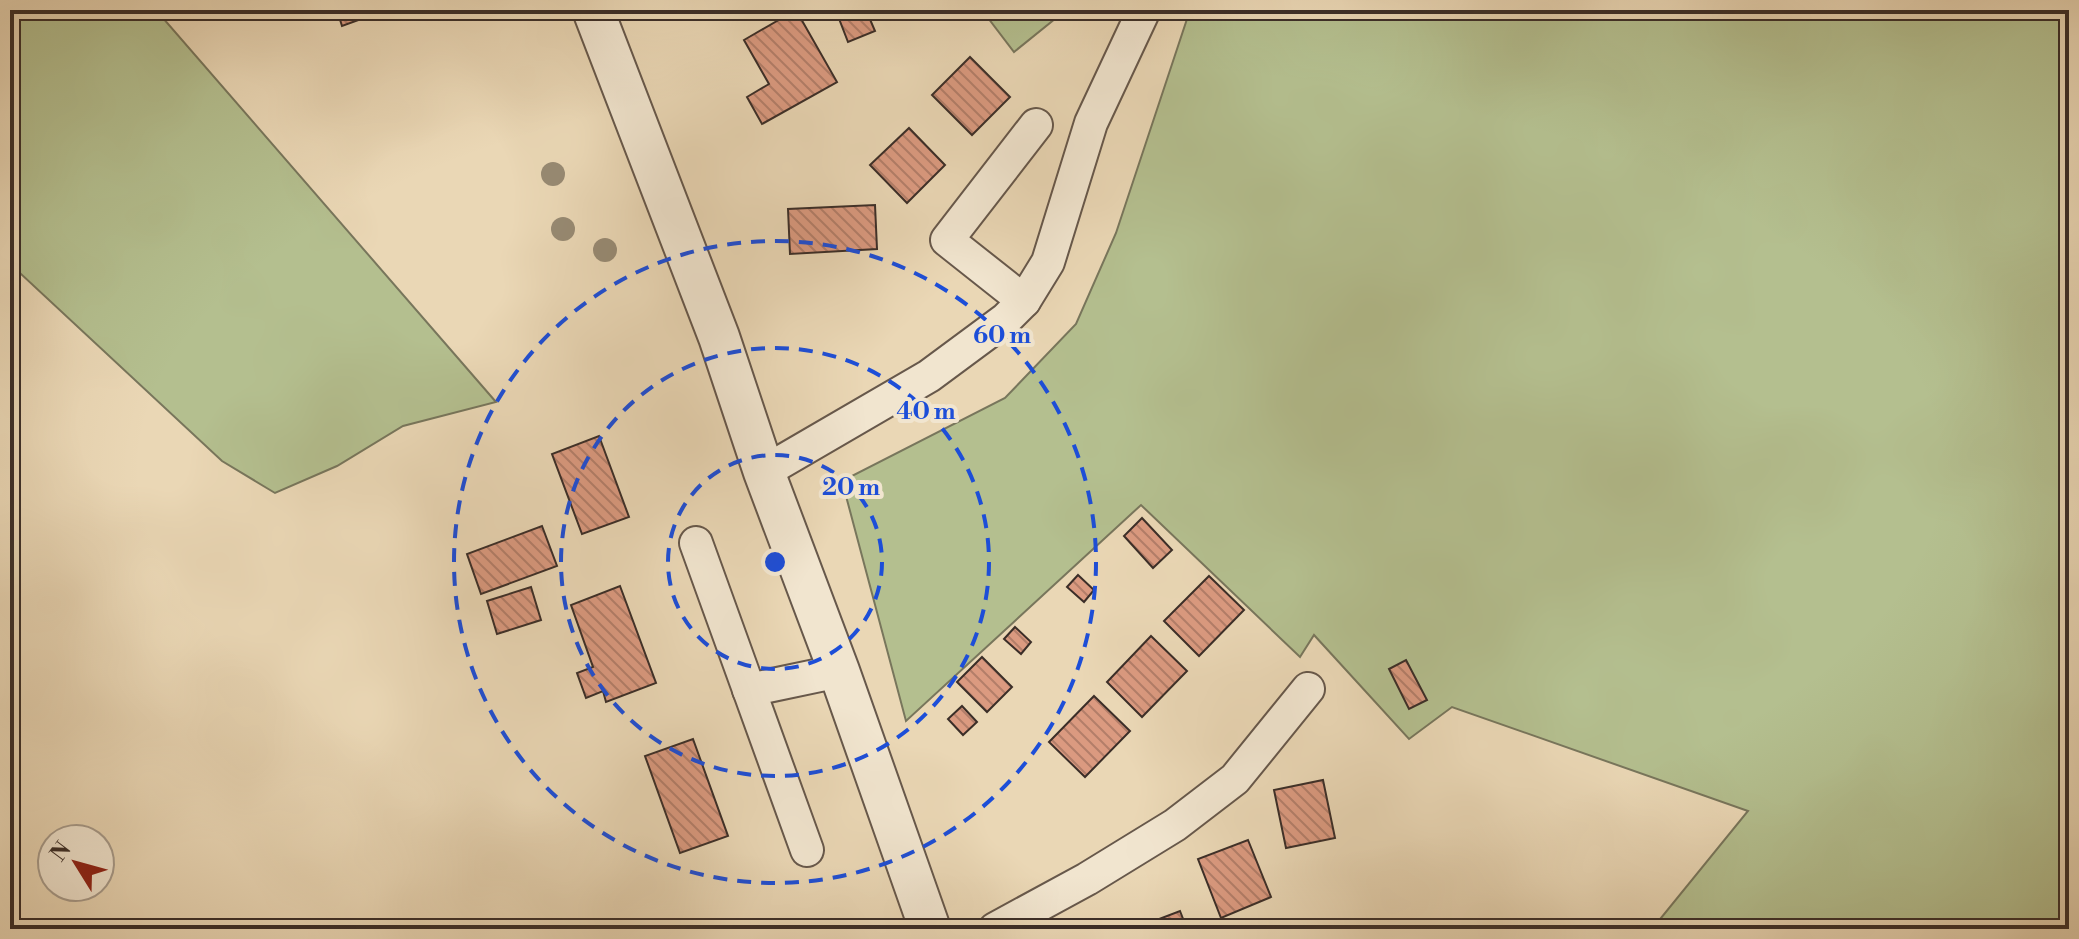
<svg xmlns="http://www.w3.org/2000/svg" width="2079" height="939" font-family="'Libre Bodoni',serif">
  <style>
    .green { fill: #b4bf8f; stroke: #78765c; stroke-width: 2 }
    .building { fill: url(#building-back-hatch); stroke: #3b2e28; stroke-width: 2 }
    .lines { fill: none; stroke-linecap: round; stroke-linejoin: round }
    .minor-casing { stroke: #67584b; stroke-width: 36 }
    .tertiary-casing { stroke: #67584b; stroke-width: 44 }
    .minor { stroke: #f1e5cf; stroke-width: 32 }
    .tertiary { stroke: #f1e5cf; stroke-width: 40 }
    .tree { fill: #978a73 }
    .ring { fill: none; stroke: #1d4ed8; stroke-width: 4; stroke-dasharray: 14 10 }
    .centre { fill: #1d4ed8; stroke: #f1e5cf; stroke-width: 4 }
    .ring-label { font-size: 24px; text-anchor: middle; font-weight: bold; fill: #1d4ed8; stroke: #f1e5cf; stroke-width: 8; stroke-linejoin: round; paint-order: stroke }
  </style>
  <defs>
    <pattern id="building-back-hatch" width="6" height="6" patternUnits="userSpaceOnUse" patternTransform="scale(2)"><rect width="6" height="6" fill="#db9a80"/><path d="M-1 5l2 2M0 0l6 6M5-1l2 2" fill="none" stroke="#b37e69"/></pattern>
  </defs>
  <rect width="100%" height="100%" fill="#ead7b5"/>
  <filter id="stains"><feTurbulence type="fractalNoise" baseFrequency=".0025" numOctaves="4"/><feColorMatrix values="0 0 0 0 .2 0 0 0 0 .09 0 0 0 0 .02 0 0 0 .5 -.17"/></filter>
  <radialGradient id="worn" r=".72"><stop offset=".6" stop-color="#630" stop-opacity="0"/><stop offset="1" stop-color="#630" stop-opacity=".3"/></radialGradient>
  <g class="green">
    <polygon points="10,10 156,10 496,402 403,426 337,466 275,493 222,461 20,273 10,275"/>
    <polygon points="982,10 1066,10 1014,52"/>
    <polygon points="1190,10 2069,10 2069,929 1652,929 1748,811 1452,707 1409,739 1314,635 1300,657 1141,505 906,721 842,481 1005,398 1076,324 1116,233"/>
  </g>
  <g class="building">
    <polygon points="337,10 386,10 342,26"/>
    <polygon points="796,10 837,82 762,124 747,97 769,84 744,40"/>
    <polygon points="853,10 866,10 875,31 848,42 838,16"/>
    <polygon points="970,57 1010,97 972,135 932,95"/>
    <polygon points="909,128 945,165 907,203 870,165"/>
    <polygon points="875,205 877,249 790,254 788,209"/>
    <polygon points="599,436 629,517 582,534 552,454"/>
    <polygon points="1142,518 1172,550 1153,568 1124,536"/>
    <polygon points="542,526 557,566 481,594 467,554"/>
    <polygon points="1078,575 1094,590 1084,602 1067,587"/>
    <polygon points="1209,576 1244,610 1199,656 1164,621"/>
    <polygon points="620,586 656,683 606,702 603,691 586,698 577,673 593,667 571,605"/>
    <polygon points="531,587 541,620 497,634 487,601"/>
    <polygon points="1015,627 1031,642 1021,654 1004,639"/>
    <polygon points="1151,636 1187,671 1142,717 1107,682"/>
    <polygon points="982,657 1012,687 987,712 957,682"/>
    <polygon points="1406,660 1427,700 1409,709 1389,669"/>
    <polygon points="1094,696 1130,731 1085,777 1049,742"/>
    <polygon points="962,706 977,722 963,735 948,719"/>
    <polygon points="693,739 728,836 680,853 645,756"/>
    <polygon points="1323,780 1335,838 1286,848 1274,790"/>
    <polygon points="1248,840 1271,897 1221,918 1198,859"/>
    <polygon points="1180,911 1187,929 1133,929"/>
    <polygon points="709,921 711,929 680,929"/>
  </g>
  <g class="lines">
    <defs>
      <g id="minor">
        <polyline points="1024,301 947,240 1036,125"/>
        <polyline points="764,472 929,376 1006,319 1024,301 1048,262 1091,123 1144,10"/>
        <polyline points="696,543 807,850"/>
        <polyline points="749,690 839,671"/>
        <polyline points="995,929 1087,879 1175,825 1235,779 1308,689"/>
      </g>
      <polyline id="tertiary" points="593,10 719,337 764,472 839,671 930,929"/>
    </defs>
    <use href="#minor" class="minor-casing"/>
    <use href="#tertiary" class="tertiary-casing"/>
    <use href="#minor" class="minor"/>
    <use href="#tertiary" class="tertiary"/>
  </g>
  <g class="tree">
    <circle cx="553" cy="174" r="12"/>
    <circle cx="563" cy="229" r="12"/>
    <circle cx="605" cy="250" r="12"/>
  </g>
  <g class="ring">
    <circle cx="775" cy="562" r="107"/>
    <circle cx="775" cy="562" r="214"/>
    <circle cx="775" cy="562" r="321"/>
  </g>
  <circle cx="775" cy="562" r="12" class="centre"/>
  <g class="ring-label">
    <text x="1002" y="343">60 m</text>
    <text x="926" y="419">40 m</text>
    <text x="851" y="495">20 m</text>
  </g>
  <rect width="2079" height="939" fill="none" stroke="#ead7b5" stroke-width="40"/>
  <rect x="12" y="12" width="2055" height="915" fill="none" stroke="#3b2e28" stroke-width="4"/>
  <rect x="20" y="20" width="2039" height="899" fill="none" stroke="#3b2e28" stroke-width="2"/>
  <g transform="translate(76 863) rotate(307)"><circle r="38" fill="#f1e5cf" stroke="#a89c8c" stroke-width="2"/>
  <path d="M0-6L14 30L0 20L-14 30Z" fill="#8f2418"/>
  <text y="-12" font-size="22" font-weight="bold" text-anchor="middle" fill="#3b2e28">N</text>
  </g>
  <rect width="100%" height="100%" filter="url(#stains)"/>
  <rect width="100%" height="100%" fill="url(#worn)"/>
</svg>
